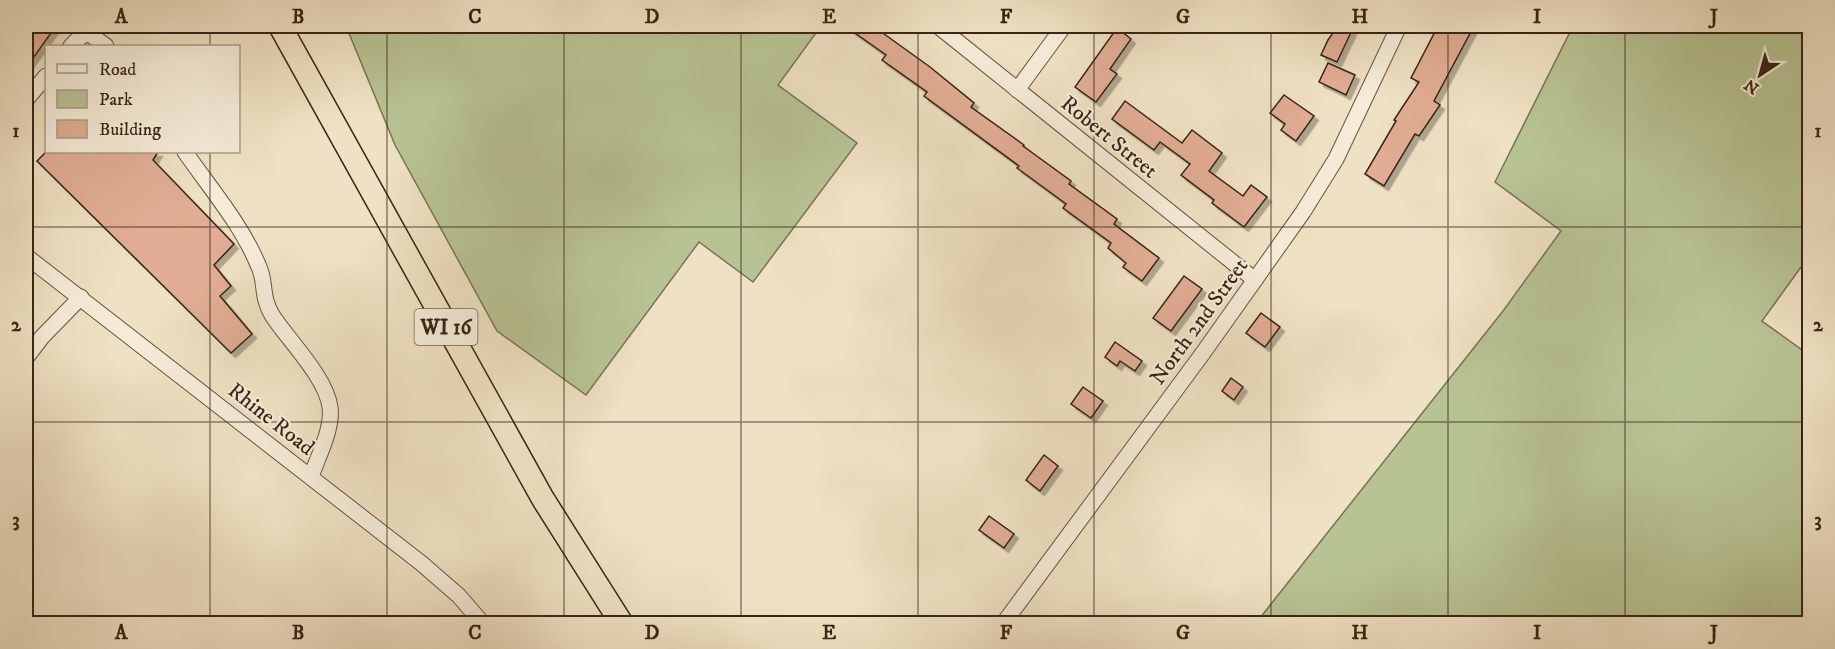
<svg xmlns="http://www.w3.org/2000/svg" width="1835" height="649" font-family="'IM FELL DW Pica',serif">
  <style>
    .green { fill: #b8c394; stroke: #787454; stroke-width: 1.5 }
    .building { fill: #e1ad94; stroke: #382415; stroke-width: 1.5; filter: url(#shadow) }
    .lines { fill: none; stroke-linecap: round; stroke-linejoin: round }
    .minor-casing { stroke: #665340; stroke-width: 17 }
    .highway-casing { stroke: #382415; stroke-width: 25 }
    .minor { stroke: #f5ecd8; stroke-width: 15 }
    .highway { stroke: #efe1c3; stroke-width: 22 }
    .grid { fill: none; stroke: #382415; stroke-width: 1.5; stroke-opacity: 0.55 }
    .labels { text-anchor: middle; stroke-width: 4.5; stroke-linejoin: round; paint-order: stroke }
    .shield { fill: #f5ecd8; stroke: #716050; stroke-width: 1.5 }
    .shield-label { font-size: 21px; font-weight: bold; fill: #382415 }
    .street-label { font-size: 22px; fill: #382415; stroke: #f5ecd8 }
    .neatline { fill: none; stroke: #382415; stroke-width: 2 }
    .grid-label { font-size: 20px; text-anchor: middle; font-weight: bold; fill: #382415 }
  </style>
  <defs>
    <filter id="shadow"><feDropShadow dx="4.5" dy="4.5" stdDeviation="0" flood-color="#0004"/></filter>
  </defs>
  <rect width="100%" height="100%" fill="#efe1c3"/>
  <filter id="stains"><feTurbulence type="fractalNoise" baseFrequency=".00333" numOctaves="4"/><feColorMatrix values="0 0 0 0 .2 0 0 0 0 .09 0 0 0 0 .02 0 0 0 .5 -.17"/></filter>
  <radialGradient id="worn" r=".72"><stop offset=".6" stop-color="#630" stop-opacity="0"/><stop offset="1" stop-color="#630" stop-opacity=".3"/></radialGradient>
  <g class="green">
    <polygon points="346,26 821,26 778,85 857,143 753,282 699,242 586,395 497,331 395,145"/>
    <polygon points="1573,26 1809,26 1809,256 1762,321 1809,355 1809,623 1256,623 1503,311 1561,231 1495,182"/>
  </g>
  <g class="building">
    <polygon points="26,26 56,26 26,68"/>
    <polygon points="845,26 873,26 930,67 974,103 971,107 1024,145 1023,146 1071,181 1069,184 1117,219 1114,224 1159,258 1142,281 1123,267 1126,263 1108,248 1111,243 1063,208 1066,204 1017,168 1019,166 924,96 927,92 882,60 886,55"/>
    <polygon points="1338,26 1354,26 1337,62 1321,55 1328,40"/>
    <polygon points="1438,26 1474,26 1434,101 1440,105 1419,136 1415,134 1384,186 1365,174 1396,121 1394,120 1419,82 1411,78"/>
    <polygon points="1117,28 1131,39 1110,69 1117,74 1096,102 1075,87"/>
    <polygon points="1328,63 1355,75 1346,95 1319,82"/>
    <polygon points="1284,95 1314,116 1296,141 1281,130 1285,124 1270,113"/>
    <polygon points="1125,101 1182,143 1192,130 1222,153 1209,171 1243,196 1251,185 1267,197 1244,227 1212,203 1214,200 1181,175 1190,164 1160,142 1154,150 1112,119"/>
    <polygon points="46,152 158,152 153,160 234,244 214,265 231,286 220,296 252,334 231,353 37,161"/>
    <polygon points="1184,276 1202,289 1171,331 1153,318"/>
    <polygon points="1261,313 1280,327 1265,347 1246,333"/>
    <polygon points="1115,342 1142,361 1135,371 1120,361 1117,366 1105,357"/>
    <polygon points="1231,378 1243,387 1234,400 1222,391"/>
    <polygon points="1083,387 1103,401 1091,418 1071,404"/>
    <polygon points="1044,455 1058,466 1040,491 1026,480"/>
    <polygon points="989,516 1014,534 1004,548 979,530"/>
  </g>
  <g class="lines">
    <defs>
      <g id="minor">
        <polyline points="938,26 1255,280"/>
        <polyline points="71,46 79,38 88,33 106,46"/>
        <polyline points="1017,90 1064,26"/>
        <polyline points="26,100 46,76"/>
        <path d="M185,152C210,188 242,225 259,267C266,282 261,297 272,315C288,340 326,377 330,407C333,429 318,456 311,477"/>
        <polyline points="26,256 421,563 459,596 483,624"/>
        <polyline points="26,358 42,337 81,297"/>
        <polyline points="1003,624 1203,353 1303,212 1336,159 1399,26"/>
      </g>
      <polyline id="highway" points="280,26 543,499 622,624"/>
    </defs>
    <use href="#minor" class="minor-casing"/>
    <use href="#highway" class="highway-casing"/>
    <use href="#minor" class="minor"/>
    <use href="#highway" class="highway"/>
  </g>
  <path class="grid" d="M210,26V46M387,26V624M564,26V624M741,26V624M918,26V624M1094,26V624M1271,26V624M1448,26V624M1625,26V624M210,152V624M26,227H1810M26,422H1810"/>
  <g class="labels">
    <rect class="shield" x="414.5" y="309" width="63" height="36" rx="4.5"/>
    <g class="shield-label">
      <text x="446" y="334">WI 16</text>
    </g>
    <g class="street-label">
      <text transform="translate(1110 136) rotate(39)" y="8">Robert Street</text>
      <text transform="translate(1198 321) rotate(-54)" y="8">North 2nd Street</text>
      <text transform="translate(272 418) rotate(38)" y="8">Rhine Road</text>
    </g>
  </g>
  <rect width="1835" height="649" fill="none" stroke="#efe1c3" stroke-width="66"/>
  <rect x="45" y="45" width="195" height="108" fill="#f5ecd8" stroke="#a99c8a" stroke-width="1.5"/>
  <rect x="57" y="64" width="30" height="9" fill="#f5ecd8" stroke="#a99c8a" stroke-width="1.5"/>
  <text x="99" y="75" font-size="18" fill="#382415">Road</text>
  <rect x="57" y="90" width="30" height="18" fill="#b8c394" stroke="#a99c8a" stroke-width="1.5"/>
  <text x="99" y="105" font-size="18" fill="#382415">Park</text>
  <rect x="57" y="120" width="30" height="18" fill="#e1ad94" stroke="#a99c8a" stroke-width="1.5"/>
  <text x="99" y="135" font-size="18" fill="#382415">Building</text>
  <g transform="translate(1760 75) rotate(216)" stroke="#f5ecd8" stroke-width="4.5" paint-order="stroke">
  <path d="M0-4.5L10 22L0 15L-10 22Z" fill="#382415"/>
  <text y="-9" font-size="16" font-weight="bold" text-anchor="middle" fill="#382415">N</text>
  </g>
  <rect x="33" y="33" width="1769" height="583" class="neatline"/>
  <g class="grid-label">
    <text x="121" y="23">A</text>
    <text x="298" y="23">B</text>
    <text x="475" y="23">C</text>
    <text x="652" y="23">D</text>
    <text x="829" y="23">E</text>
    <text x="1006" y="23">F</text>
    <text x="1183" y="23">G</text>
    <text x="1360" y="23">H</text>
    <text x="1537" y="23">I</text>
    <text x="1714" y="23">J</text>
    <text x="16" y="137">1</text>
    <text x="1818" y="137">1</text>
    <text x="16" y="331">2</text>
    <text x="1818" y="331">2</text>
    <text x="16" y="526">3</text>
    <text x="1818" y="526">3</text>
    <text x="121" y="639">A</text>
    <text x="298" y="639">B</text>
    <text x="475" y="639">C</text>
    <text x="652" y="639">D</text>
    <text x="829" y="639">E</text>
    <text x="1006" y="639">F</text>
    <text x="1183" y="639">G</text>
    <text x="1360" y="639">H</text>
    <text x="1537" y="639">I</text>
    <text x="1714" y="639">J</text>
  </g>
  <rect width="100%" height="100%" filter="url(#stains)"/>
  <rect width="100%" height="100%" fill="url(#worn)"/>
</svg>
